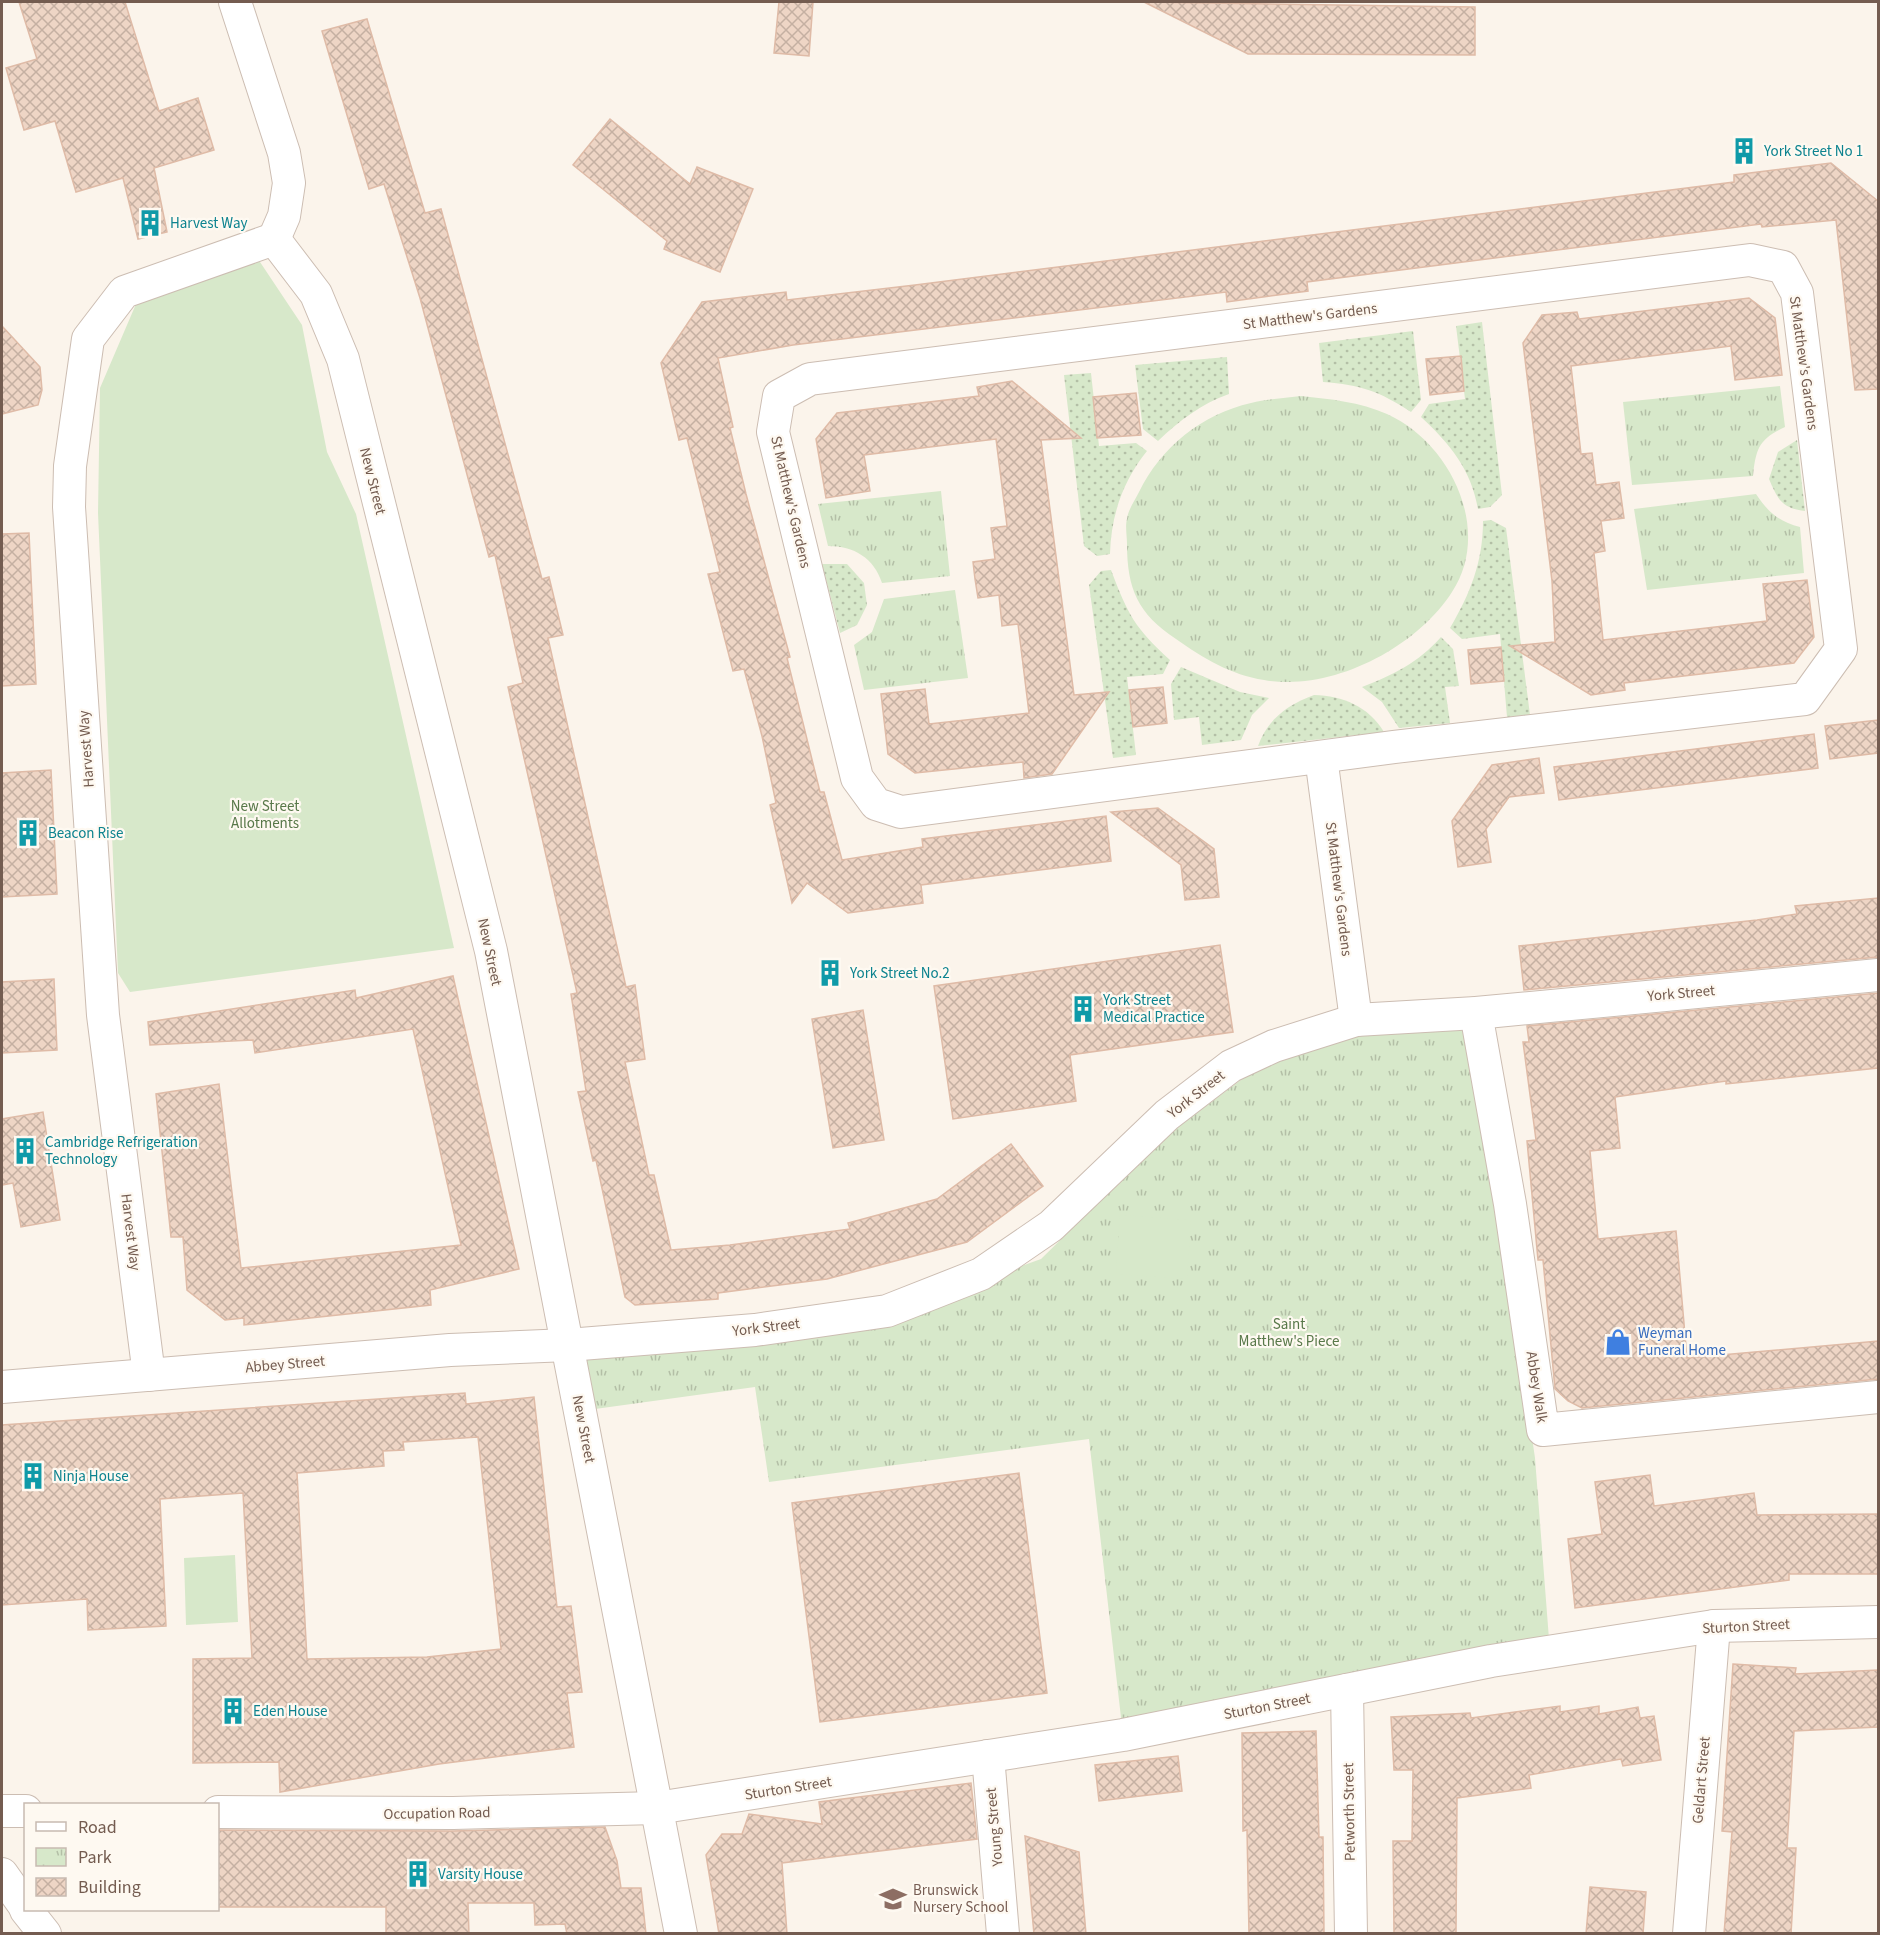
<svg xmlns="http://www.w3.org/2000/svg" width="1880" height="1935" font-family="'Source Sans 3',sans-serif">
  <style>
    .grass { fill: url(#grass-dots) }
    .park { fill: url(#park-tufts) }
    .garden { fill: #d7e8ca }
    .building { fill: url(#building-cross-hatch); stroke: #dfbba7; stroke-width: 1.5; fill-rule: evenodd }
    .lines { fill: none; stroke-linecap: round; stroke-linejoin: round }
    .street-casing { stroke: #ccbdb2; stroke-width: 34 }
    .street { stroke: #fff; stroke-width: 32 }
    .labels { text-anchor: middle; stroke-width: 4.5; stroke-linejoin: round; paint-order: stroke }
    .culture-label { font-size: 15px; fill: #0d838f; stroke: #fef9f1; text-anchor: start }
    .street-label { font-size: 15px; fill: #745c50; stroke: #fef9f1 }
    .park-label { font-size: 15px; fill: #587849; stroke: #fef9f1 }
    .shop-label { font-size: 15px; fill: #366cbe; stroke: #fef9f1; text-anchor: start }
    .education-label { font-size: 15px; fill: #785e54; stroke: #fef9f1; text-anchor: start }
  </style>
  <defs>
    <pattern id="grass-dots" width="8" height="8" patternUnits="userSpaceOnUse" patternTransform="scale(1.5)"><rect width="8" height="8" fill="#d7e8ca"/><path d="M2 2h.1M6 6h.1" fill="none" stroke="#b3bfa6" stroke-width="1.8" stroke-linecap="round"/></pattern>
    <pattern id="park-tufts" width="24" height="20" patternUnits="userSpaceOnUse" patternTransform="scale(1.5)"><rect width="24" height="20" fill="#d7e8ca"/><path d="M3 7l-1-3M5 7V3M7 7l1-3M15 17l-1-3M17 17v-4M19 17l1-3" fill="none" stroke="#b3bfa6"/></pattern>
    <pattern id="building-cross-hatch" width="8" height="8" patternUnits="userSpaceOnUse" patternTransform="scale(1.5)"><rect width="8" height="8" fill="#eed5c5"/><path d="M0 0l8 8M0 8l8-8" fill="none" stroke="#c5b0a2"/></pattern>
  </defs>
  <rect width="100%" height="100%" fill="#fbf4eb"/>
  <g class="grass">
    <path d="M1482,322L1502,495L1490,507L1478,509C1471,469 1450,444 1421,417L1429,404L1465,399L1456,326Z"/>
    <path d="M1413,331L1421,400L1411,412C1379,391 1361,385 1323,382L1319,343Z"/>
    <path d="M1227,357L1229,394C1201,404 1180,420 1158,441L1143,429L1135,365Z"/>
    <path d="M1091,373L1099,446L1136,443L1147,451C1123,481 1111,515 1110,554L1097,556L1084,546L1064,375Z"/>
    <path d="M1797,440L1805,511C1782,508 1778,500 1769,479L1778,452Z"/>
    <path d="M1491,520L1506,528L1530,715L1507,717L1500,634L1462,639L1450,628C1470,594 1483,562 1483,521Z"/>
    <polygon points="822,564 847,564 864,583 867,605 857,625 840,633"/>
    <path d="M1111,570C1128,615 1135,628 1170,660L1163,674L1127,677L1136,755L1113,758L1089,585L1101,571Z"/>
    <path d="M1441,637L1453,649L1459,686L1445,687L1450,723L1399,728L1382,702L1362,687C1393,675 1418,663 1441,637Z"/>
    <polygon points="1181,667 1240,692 1269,698 1252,715 1241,740 1202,745 1199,717 1174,720 1171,684"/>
    <path d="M1314,695C1343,696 1368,706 1384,732L1258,746C1268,719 1287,705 1314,695Z"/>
  </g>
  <g class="park">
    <path d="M1780,386L1785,427C1759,439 1756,448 1753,476L1632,485L1623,402Z"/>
    <path d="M1301,396C1330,399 1360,402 1387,414C1450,442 1493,530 1452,592C1416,648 1332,692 1264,680C1231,675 1203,658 1176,639C1138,614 1127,589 1127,544C1127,536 1125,526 1127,519C1128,510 1135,500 1139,492C1161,447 1202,414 1251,403C1267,399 1284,398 1301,396Z"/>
    <path d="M941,491L950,576L882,583C874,558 854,546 828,546L818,504Z"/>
    <path d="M1756,494C1768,512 1779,522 1800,527L1804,573L1647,590L1634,509Z"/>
    <polygon points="955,590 968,678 864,690 854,645 872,632 884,599"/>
    <polygon points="1472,1027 1535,1458 1550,1652 1123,1735 1089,1439 769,1482 755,1387 595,1409 585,1356 988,1278 1041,1259 1165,1137 1270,1058 1358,1029"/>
  </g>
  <g class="garden">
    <polygon points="256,256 302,325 327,452 356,514 454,948 130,992 118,973 98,513 100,388 136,304"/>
    <polygon points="1120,1215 1191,1220 1187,1279 1116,1274"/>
    <polygon points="235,1555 238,1622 186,1625 184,1558"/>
  </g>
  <g class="building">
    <polygon points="19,2 125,2 159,111 198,98 214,150 154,168 167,232 138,239 123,178 76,192 55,121 24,130 6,68 37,59"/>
    <polygon points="779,2 813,2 809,56 774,53"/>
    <polygon points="1144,2 1475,7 1475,55 1248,54"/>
    <polygon points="367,19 425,213 441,209 542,579 549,577 563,635 548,638 626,987 635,985 645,1059 625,1062 649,1175 654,1175 671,1250 730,1245 850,1229 848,1223 937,1199 1011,1144 1043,1186 967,1242 827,1279 718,1293 718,1299 635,1305 625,1297 596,1160 593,1161 578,1092 586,1091 571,994 577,993 508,687 523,683 495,555 489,557 420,298 384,184 369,189 322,31"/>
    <polygon points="610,119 690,184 697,167 753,189 720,272 664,249 667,241 573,165"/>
    <polygon points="1831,163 1878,201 1878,389 1855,390 1836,220 1762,227 1761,224 1307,282 1308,291 1263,297 1227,302 1226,292 793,345 718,358 733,427 730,428 746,494 790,657 787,658 820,792 824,792 842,860 923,847 922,839 1106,816 1111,861 921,885 923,903 848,913 807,883 792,903 770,805 776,803 762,736 744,669 733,671 708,574 720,572 687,438 679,440 661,363 702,302 786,292 787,300 915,285 1734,182 1734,175"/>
    <polygon points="1749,298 1775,318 1782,375 1735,380 1731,346 1571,366 1581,454 1592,453 1596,485 1619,482 1624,518 1601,521 1605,551 1594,553 1603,640 1767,621 1763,584 1807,580 1814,637 1794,663 1624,683 1625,690 1591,695 1510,646 1555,642 1552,581 1523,343 1542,315 1577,312 1579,319"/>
    <polygon points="2,326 40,367 42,390 38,405 2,414"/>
    <polygon points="1461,356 1464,391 1430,395 1426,359"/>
    <polygon points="1012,381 1081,438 1041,440 1074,695 1109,692 1052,774 1024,778 1023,762 915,773 888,754 881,694 925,689 929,724 1029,713 1018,624 1002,626 999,595 978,598 975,579 973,562 995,559 991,528 1007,526 996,439 864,455 870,491 826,498 816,439 837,413 979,396 977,387"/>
    <polygon points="1136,393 1141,435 1097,438 1093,397"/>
    <polygon points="29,533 36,684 2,686 2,534"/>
    <polygon points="1501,647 1504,681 1471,684 1468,650"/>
    <polygon points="1163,687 1167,723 1133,727 1129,690"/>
    <polygon points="1878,720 1878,753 1830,759 1825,726"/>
    <polygon points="1814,734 1818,768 1559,800 1554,767"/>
    <polygon points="1539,758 1544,793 1509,797 1486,829 1491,862 1458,867 1452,821 1492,765"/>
    <polygon points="51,770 57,894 2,897 2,773"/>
    <polygon points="1158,808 1214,849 1219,897 1185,900 1181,865 1111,812"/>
    <polygon points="1878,898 1878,957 1524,990 1519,946 1757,920 1797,914 1795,906"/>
    <polygon points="1220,945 1233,1032 1070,1055 1076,1101 953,1119 934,986"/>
    <polygon points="453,976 519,1269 430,1290 431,1305 244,1325 244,1318 225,1320 187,1290 183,1237 171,1237 156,1094 219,1084 241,1268 461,1245 413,1029 255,1053 253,1040 150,1045 148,1022 355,990 356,998"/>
    <polygon points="54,979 57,1050 2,1053 2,982"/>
    <polygon points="1878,993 1878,1068 1726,1084 1726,1081 1615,1097 1620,1148 1590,1151 1598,1239 1676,1231 1687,1358 1878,1341 1878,1379 1582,1408 1568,1401 1555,1389 1543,1260 1538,1260 1527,1141 1536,1140 1523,1042 1529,1042 1527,1026"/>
    <polygon points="863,1010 884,1140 833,1148 812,1019"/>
    <polygon points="43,1112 60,1220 21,1227 13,1183 2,1185 2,1119"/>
    <path d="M465,1393L466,1404L534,1397L557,1607L571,1606L582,1692L567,1693L574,1747L439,1764L280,1792L279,1762L193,1763V1659L252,1658L243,1493L160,1499L166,1626L88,1630L87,1599L2,1605V1425ZM478,1437L501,1649L427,1657L307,1659L297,1473L384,1466L383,1451L404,1450L403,1442Z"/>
    <polygon points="1019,1473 1047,1693 820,1722 792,1503"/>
    <polygon points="1650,1475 1654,1506 1754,1493 1757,1515 1878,1514 1878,1574 1789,1574 1789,1580 1575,1608 1568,1539 1602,1534 1595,1482"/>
    <polygon points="1733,1664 1796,1668 1795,1674 1878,1670 1878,1727 1794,1731 1787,1848 1796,1848 1791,1934 1724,1934 1732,1832 1722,1831"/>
    <polygon points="1560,1706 1560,1712 1599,1706 1599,1714 1638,1707 1640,1718 1654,1716 1661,1760 1623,1766 1621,1759 1529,1775 1531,1788 1457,1798 1456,1934 1394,1934 1393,1841 1412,1841 1413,1770 1394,1770 1391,1717 1470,1713 1471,1718"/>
    <polygon points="1316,1731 1319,1837 1323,1837 1324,1934 1249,1934 1247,1830 1243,1831 1242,1733"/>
    <polygon points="1178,1756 1182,1791 1099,1801 1095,1765"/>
    <polygon points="971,1783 977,1839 782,1863 787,1934 719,1934 706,1855 722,1834 742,1834 749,1814 822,1824 819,1802"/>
    <polygon points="605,1827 617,1861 621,1888 641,1888 646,1934 567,1934 565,1924 535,1925 534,1903 468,1903 469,1934 386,1934 386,1907 218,1907 218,1830 453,1831"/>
    <polygon points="1025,1836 1079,1852 1086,1934 1034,1934"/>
    <polygon points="1590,1887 1646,1892 1643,1934 1586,1934"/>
  </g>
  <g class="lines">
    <defs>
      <g id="street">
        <polyline points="235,2 284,153 289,183 284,216 274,239"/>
        <polyline points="274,239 316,294 343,359 491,951 681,1934"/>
        <polygon points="1750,260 1783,267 1797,293 1841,649 1805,699 1394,747 901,812 876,804 857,778 773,432 779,396 810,379"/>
        <polyline points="1321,757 1356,1020"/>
        <polyline points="1476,1013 1510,1204 1543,1430 1878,1397"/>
        <polyline points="149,1375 103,1015 69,507 70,466 88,339 124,292 274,239"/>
        <polyline points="2,1387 450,1350 568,1345 755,1330 887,1311 981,1274 1051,1226 1167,1115 1231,1066 1274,1046 1356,1020 1476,1013 1878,975"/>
        <polyline points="1347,1690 1351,1934"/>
        <polyline points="988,1756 1003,1934"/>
        <polyline points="2,1811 26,1811"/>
        <polyline points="218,1812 453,1813 657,1808 1123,1735 1491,1661 1714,1626 1878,1622"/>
        <polyline points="2,1874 26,1908"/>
        <polyline points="26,1910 45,1934"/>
        <polyline points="1689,1934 1714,1626"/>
      </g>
    </defs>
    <use href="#street" class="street-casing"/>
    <use href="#street" class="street"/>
  </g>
  <defs>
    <symbol id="building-bare" viewBox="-9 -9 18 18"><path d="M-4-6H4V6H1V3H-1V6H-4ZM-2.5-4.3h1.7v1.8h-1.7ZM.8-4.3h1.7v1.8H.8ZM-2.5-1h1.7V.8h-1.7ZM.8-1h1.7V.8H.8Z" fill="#0f9aa8" stroke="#fef9f1" stroke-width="2.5" paint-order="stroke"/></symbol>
    <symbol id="shop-bare" viewBox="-9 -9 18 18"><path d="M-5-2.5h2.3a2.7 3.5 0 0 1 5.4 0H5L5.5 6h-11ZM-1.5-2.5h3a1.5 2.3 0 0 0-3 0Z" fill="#3f7fe0" stroke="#fef9f1" stroke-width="2.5" paint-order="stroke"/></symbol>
    <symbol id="school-bare" viewBox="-9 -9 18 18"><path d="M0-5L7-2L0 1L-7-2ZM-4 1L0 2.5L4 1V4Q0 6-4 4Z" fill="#8d6e63" stroke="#fef9f1" stroke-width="2.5" paint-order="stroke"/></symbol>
  </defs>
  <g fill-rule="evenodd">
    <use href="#building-bare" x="1725" y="132" width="38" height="38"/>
    <use href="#building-bare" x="131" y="204" width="38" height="38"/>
    <use href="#building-bare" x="9" y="814" width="38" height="38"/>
    <use href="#building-bare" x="811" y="954" width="38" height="38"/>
    <use href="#building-bare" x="1064" y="990" width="38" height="38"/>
    <use href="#building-bare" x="6" y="1132" width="38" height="38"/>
    <use href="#shop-bare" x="1599" y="1323" width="38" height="38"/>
    <use href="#building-bare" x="14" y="1457" width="38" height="38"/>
    <use href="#building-bare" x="214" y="1692" width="38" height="38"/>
    <use href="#building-bare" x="399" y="1855" width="38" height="38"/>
    <use href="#school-bare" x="874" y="1880" width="38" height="38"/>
  </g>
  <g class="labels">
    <g class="culture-label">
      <text x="1764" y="156">York Street No 1</text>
      <text x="170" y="228">Harvest Way</text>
      <text x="48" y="838">Beacon Rise</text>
      <text x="850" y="978">York Street No.2</text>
      <text x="1103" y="1005">York Street<tspan x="1103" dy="17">Medical Practice</tspan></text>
      <text x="45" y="1147">Cambridge Refrigeration<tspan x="45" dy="17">Technology</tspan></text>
      <text x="53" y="1481">Ninja House</text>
      <text x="253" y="1716">Eden House</text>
      <text x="438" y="1879">Varsity House</text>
    </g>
    <g class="street-label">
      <text transform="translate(1310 316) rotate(-7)" y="5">St Matthew's Gardens</text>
      <text transform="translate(1804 363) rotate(82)" y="5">St Matthew's Gardens</text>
      <text transform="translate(373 481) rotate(76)" y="5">New Street</text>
      <text transform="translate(791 502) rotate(77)" y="5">St Matthew's Gardens</text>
      <text transform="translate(86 749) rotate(-94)" y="5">Harvest Way</text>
      <text transform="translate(1339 889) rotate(83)" y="5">St Matthew's Gardens</text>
      <text transform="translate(490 952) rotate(78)" y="5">New Street</text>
      <text transform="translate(1681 993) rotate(-5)" y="5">York Street</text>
      <text transform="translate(1196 1094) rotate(-38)" y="5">York Street</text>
      <text transform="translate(131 1232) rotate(83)" y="5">Harvest Way</text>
      <text transform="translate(766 1327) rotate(-7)" y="5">York Street</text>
      <text transform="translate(285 1364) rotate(-5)" y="5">Abbey Street</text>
      <text transform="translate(1537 1387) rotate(81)" y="5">Abbey Walk</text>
      <text transform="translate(584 1429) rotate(79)" y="5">New Street</text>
      <text transform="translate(1746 1626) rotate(-3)" y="5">Sturton Street</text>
      <text transform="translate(1267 1706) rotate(-11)" y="5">Sturton Street</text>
      <text transform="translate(1701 1780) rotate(-85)" y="5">Geldart Street</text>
      <text transform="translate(788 1788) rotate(-9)" y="5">Sturton Street</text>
      <text transform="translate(1349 1812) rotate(-91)" y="5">Petworth Street</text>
      <text transform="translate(437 1813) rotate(-1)" y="5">Occupation Road</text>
      <text transform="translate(994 1827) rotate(-95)" y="5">Young Street</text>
    </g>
    <g class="park-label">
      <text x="265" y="811">New Street<tspan x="265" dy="17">Allotments</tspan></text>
      <text x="1289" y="1329">Saint<tspan x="1289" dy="17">Matthew's Piece</tspan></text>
    </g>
    <g class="shop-label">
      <text x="1638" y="1338">Weyman<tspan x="1638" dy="17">Funeral Home</tspan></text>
    </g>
    <g class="education-label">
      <text x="913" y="1895">Brunswick<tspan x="913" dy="17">Nursery School</tspan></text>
    </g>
  </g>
  <rect width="1880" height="1935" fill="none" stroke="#745c50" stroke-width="6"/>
  <rect x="24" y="1803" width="195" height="108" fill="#fef9f1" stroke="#c7bab1" stroke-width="1.5"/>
  <rect x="36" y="1822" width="30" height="9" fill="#ffffff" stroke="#c7bab1" stroke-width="1.5"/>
  <text x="78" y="1833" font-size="18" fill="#745c50">Road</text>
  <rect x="36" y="1848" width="30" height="18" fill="url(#park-tufts)" stroke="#c7bab1" stroke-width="1.5"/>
  <text x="78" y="1863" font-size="18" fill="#745c50">Park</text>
  <rect x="36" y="1878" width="30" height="18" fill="url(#building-cross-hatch)" stroke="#c7bab1" stroke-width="1.5"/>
  <text x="78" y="1893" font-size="18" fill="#745c50">Building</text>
</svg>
